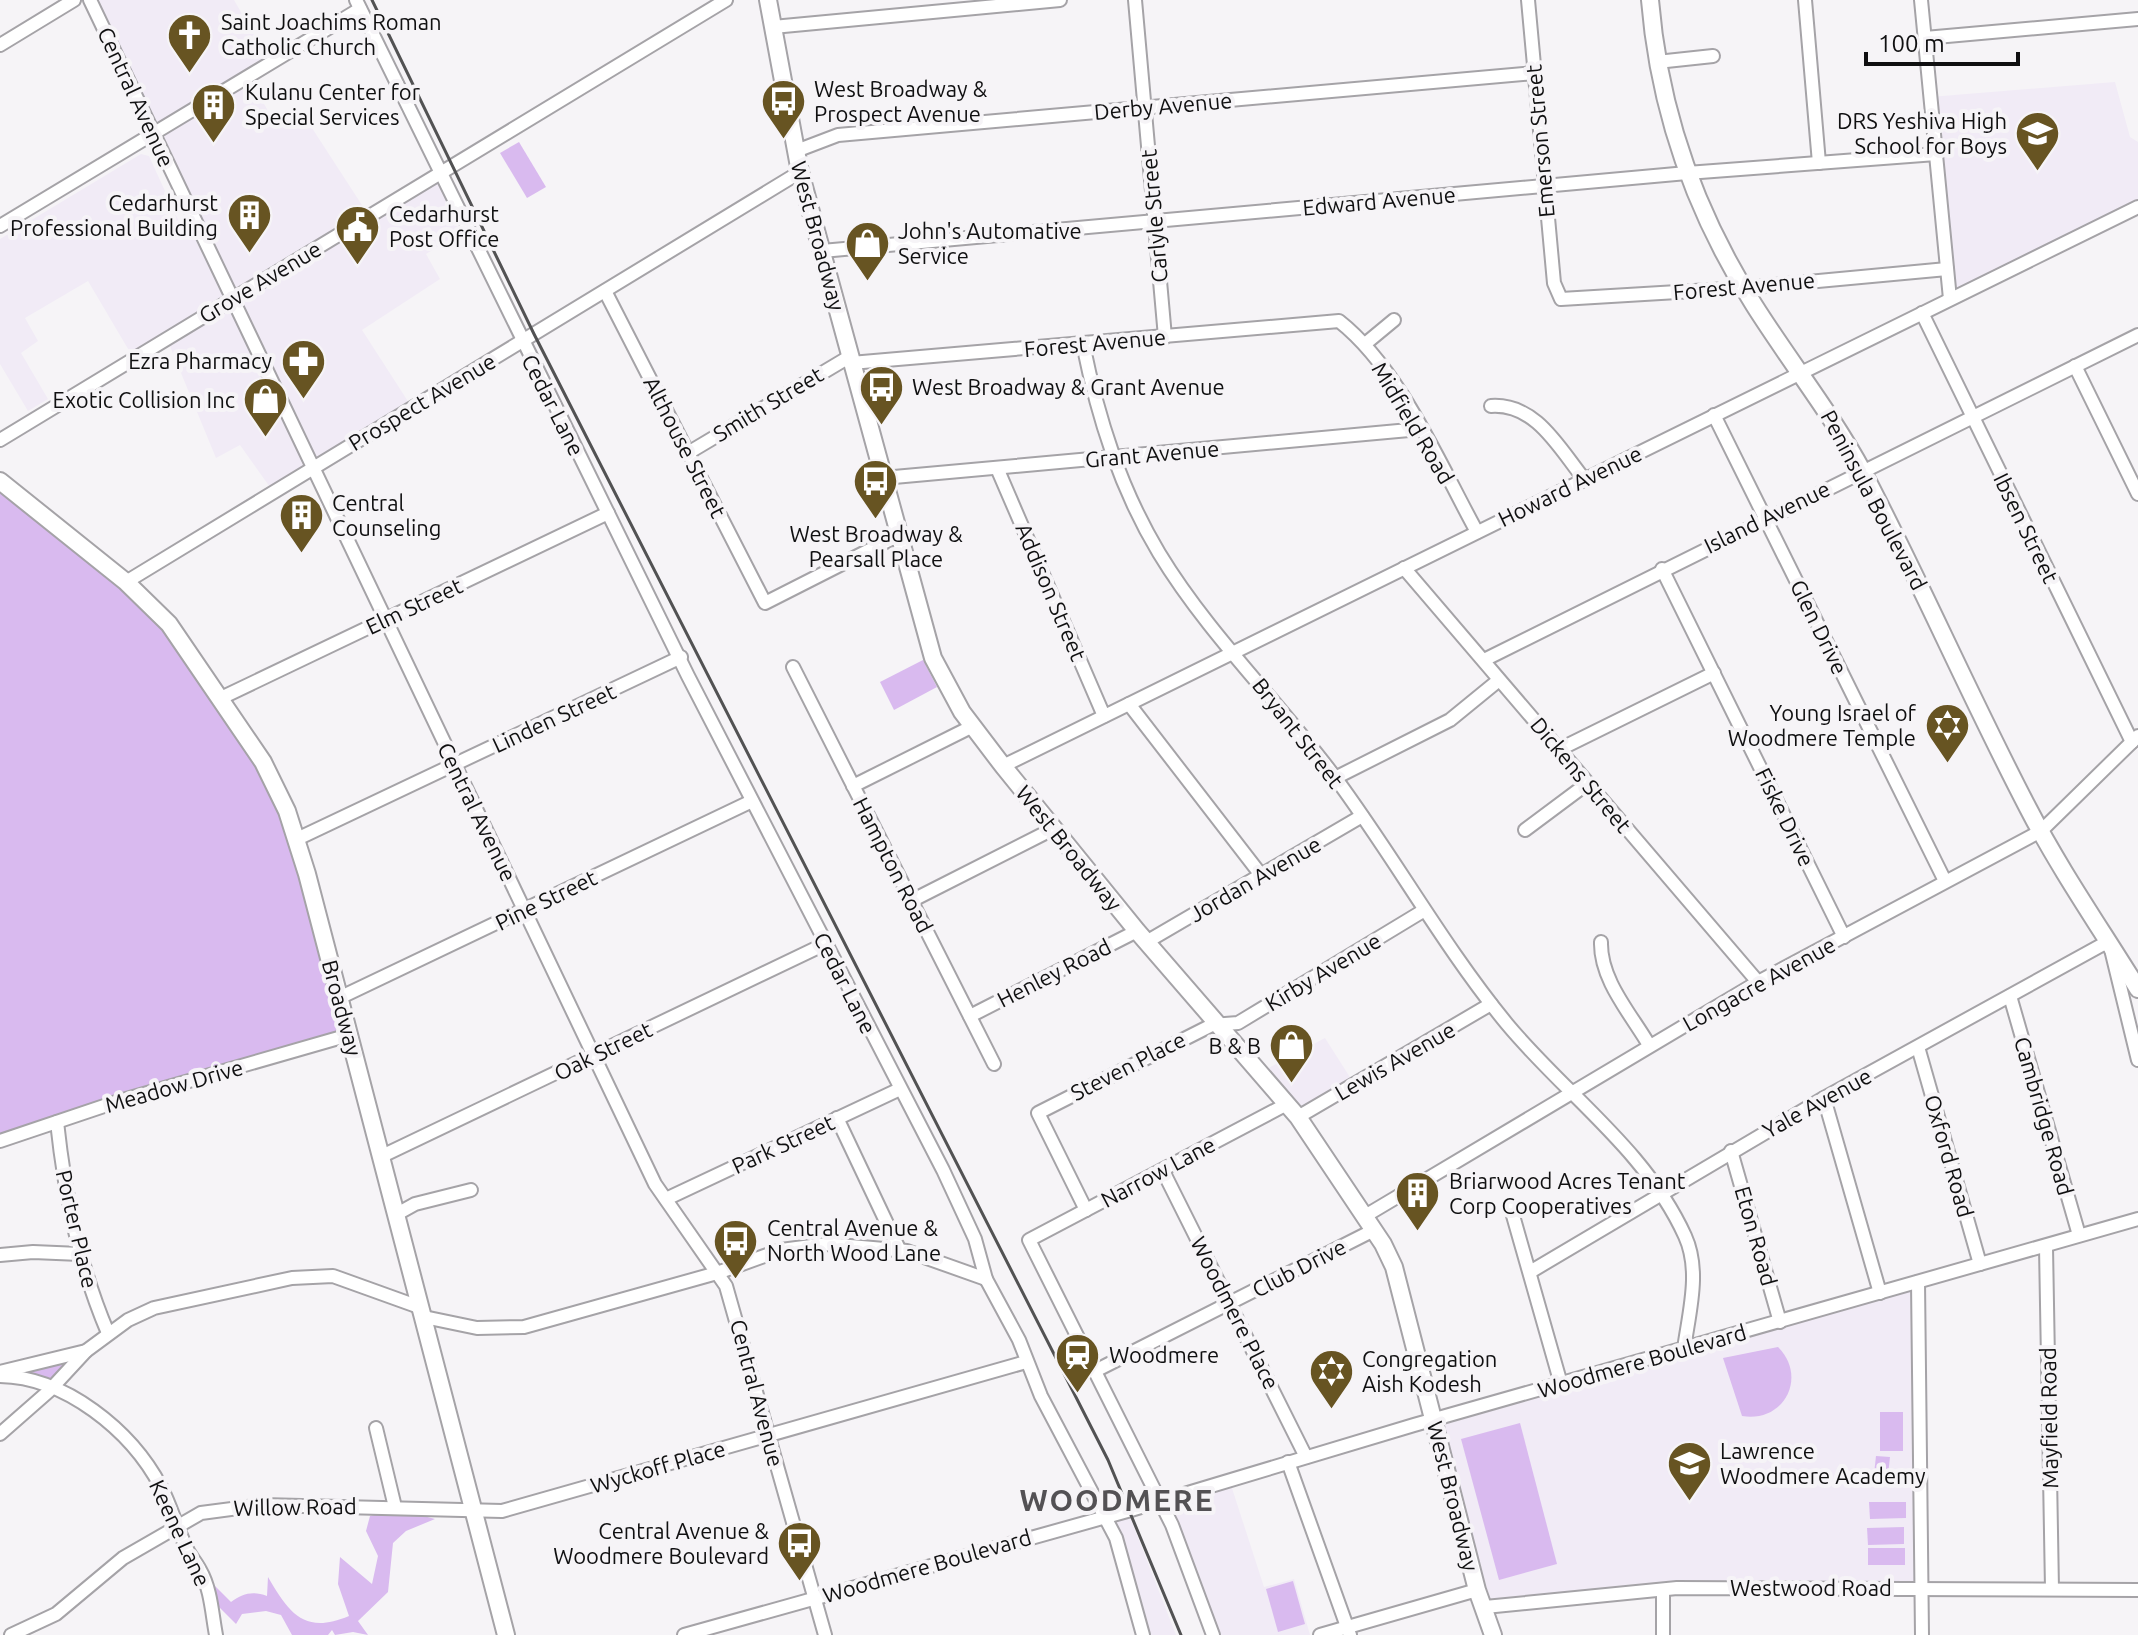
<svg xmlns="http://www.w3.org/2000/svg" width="2138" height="1635" font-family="Ubuntu,sans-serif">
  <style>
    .built { fill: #f1ebf6 }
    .green { fill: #d9baef }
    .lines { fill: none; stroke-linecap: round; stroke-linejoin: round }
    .minor-casing { stroke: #a5a3a7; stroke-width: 16 }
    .major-casing { stroke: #a5a3a7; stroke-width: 20 }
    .minor { stroke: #fff; stroke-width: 12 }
    .major { stroke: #fff; stroke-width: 16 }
    .rail { stroke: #525253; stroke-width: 3 }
    .labels { text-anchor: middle; stroke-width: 8; stroke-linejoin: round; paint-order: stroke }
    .poi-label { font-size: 22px; fill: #101011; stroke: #f6f4f7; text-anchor: start }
    .street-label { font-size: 22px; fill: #101011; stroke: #f6f4f7 }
    .district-label { font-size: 30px; font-weight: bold; letter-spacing: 2px; fill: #535154; stroke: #f6f4f7 }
  </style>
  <rect width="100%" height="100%" fill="#f6f4f7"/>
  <g class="built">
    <polygon points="91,0 234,0 271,64 249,77 277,127 301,111 369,216 444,173 468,228 426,254 440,279 362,330 411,406 272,490 240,445 216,458 167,339 134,359 88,281 25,318 38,341 21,353 48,399 28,411 0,364 0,239 141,154 149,156 180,224 194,216"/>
    <polygon points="2115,82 2130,137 2138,142 2138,205 1949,297 1930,97"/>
    <polygon points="1325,1038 1353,1082 1300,1115 1265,1070"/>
    <polygon points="1912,1290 1917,1581 1673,1581 1490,1599 1442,1425"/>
    <polygon points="1229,1479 1264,1587 1294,1579 1310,1635 1208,1635 1156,1500"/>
    <polygon points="1128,1512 1176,1635 1141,1635 1106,1516"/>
  </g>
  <g class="green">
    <polygon points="519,142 546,187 527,198 500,153"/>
    <polygon points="0,482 140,596 226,712 281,810 341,1033 0,1136"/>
    <polygon points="923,660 937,687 894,710 880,682"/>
    <path d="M1778,1347C1808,1377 1784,1423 1742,1416L1723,1358Z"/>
    <polygon points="81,1354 52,1385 6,1373"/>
    <rect x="1880" y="1412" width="23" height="39"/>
    <polygon points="1520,1423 1557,1564 1499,1580 1461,1439"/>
    <polygon points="1876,1456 1890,1457 1887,1484 1873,1483"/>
    <polygon points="1869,1502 1906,1502 1906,1518 1870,1519"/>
    <path d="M381,1513L416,1514L435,1519L406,1531L393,1543L388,1592L358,1621L368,1635L353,1632L335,1635L332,1630L328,1635H292L281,1615L266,1611L242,1614L236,1624L215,1603L214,1585L231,1602C243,1593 253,1591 267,1596L268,1577C289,1613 304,1635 349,1616L338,1584L340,1557L372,1584L378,1556L366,1531L370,1516Z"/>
    <polygon points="1904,1527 1904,1544 1868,1545 1867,1528"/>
    <rect x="1868" y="1548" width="37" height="17"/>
    <polygon points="1293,1581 1305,1624 1278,1632 1266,1589"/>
  </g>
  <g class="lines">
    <defs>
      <g id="minor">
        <polyline points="90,0 655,1184 726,1286 825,1635"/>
        <polyline points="356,0 688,676 943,1170 975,1239 986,1279 1019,1340 1041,1396 1116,1538 1143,1635"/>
        <polyline points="1135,0 1165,337"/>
        <polyline points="1528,0 1554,283 1561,299 1744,288 1947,269"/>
        <polyline points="1805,0 1819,163"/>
        <polyline points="1921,0 1950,299"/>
        <polyline points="773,27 1060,0"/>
        <polyline points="1925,38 2138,19"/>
        <polyline points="0,45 74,0"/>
        <polyline points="1657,62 1713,56"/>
        <polyline points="796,151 838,135 1534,73"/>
        <polyline points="0,226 360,9"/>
        <polyline points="822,251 1687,173 1936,154"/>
        <polyline points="605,291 765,603 899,535"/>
        <polyline points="1922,313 2132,742"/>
        <path d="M1083,344C1098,418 1120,488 1159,553C1208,634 1278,701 1334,776C1395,858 1443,946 1507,1024C1566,1095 1646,1150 1685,1236C1701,1271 1689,1312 1684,1349"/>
        <polyline points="1365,344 1394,320"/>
        <path d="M851,363L1339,321C1400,369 1440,465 1477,532"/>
        <polyline points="2075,366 2138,494"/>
        <path d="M1491,406C1536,403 1559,448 1584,479"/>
        <polyline points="1714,415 1945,881"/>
        <polyline points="0,440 726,0"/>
        <polyline points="688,453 849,357"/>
        <polyline points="997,468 1104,716"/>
        <polyline points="883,478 1420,429"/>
        <polyline points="1404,568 1758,982"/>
        <polyline points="1662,569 1844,937"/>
        <polyline points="126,582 800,172"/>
        <polyline points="1484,660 2138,335"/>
        <polyline points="793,667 994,1064"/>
        <polyline points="221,698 608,513"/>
        <polyline points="1129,704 1261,875"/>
        <polyline points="1560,749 1714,673"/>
        <polyline points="1003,766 2138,207"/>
        <polyline points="1335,778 1450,720 1499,680"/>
        <polyline points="853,786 973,726"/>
        <polyline points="1525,830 1588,783"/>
        <polyline points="297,839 681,657"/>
        <polyline points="911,901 1053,829"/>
        <polyline points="1148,941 1362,816"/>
        <path d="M1601,942C1600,980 1631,1014 1649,1045"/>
        <polyline points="2010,996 2079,1235"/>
        <polyline points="339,998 752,801"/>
        <polyline points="970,1016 1137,931"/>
        <polyline points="1918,1047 1980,1264"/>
        <polyline points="1824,1098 1880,1293"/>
        <polyline points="1298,1117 1491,1004"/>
        <polyline points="837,1118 900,1251"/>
        <path d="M57,1122C65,1196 79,1265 108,1333"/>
        <polyline points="0,1141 116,1102 349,1035"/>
        <polyline points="1731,1151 1780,1322"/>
        <polyline points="380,1157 825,944"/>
        <polyline points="1163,1171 1306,1457"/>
        <polyline points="666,1199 900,1089"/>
        <polyline points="1510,1205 1561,1384"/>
        <polyline points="1086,1210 1038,1113 1212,1025 1238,1023 1423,911"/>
        <polyline points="397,1214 415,1204 471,1190"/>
        <polyline points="1365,1216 1758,982 2041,831 2138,736"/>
        <polyline points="2046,1247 2052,1589"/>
        <polyline points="0,1255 33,1252 80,1254"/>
        <polyline points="1530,1272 1824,1098 2109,941 2138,1060"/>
        <polyline points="1918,1282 1922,1635"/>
        <polyline points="424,1317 477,1328 524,1327 717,1273 781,1250 827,1244 907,1251 986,1279"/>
        <polyline points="1095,1371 1374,1230"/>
        <polyline points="0,1372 86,1351 128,1320 154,1308 292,1278 333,1276 422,1308"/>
        <path d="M0,1376C65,1377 131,1430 161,1487C171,1506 177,1529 187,1549C190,1556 196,1562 200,1570C211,1589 212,1614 216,1635"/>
        <polyline points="376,1428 395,1507"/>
        <polyline points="0,1434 49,1391 86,1351"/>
        <polyline points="1288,1462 1350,1635"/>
        <polyline points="1485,1607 1677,1588 2138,1590"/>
        <polyline points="11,1635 56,1614 123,1558 201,1513 262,1505 502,1511 1026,1362"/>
        <polyline points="684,1635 1131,1510 1414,1425 2138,1219"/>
        <polyline points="1213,1635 1172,1525 1029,1240 1287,1104"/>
        <polyline points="1320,1635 1477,1590"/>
        <polyline points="1663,1635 1663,1590"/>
      </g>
      <g id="major">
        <polyline points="768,0 800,172 933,658 962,712 1003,766 1137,931 1298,1117 1383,1244 1394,1267 1477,1590 1493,1635"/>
        <path d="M1650,0C1659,110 1695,212 1754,305C1790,362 1831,413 1863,472C1921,583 1970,697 2028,808C2060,870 2101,929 2138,989"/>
        <polyline points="0,481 126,582 169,624 263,762 287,811 307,874 506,1635"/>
      </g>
    </defs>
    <use href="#minor" class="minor-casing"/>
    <use href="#major" class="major-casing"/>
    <use href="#minor" class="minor"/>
    <use href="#major" class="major"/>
    <polyline class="rail" points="372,0 534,334 1108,1460 1181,1635"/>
  </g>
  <defs>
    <symbol id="church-pin" viewBox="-11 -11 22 30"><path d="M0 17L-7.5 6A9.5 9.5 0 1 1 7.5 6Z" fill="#675422" stroke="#f6f4f7"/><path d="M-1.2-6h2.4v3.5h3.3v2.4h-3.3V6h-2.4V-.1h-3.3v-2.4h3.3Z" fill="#fff"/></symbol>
    <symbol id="bus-pin" viewBox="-11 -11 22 30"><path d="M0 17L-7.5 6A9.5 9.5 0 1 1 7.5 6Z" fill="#675422" stroke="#f6f4f7"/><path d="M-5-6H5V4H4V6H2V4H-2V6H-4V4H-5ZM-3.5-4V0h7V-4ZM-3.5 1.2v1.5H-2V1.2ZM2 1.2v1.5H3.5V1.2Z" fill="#fff"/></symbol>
    <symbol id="building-pin" viewBox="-11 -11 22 30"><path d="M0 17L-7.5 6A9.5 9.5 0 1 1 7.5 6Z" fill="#675422" stroke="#f6f4f7"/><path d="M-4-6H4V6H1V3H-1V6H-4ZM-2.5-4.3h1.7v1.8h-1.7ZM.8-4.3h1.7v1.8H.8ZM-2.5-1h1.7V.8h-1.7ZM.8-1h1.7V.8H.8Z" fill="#fff"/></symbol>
    <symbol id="school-pin" viewBox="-11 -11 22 30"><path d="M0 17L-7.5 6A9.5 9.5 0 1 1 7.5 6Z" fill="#675422" stroke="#f6f4f7"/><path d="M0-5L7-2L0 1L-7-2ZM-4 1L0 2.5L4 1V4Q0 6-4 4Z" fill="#fff"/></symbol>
    <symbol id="civic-pin" viewBox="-11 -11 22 30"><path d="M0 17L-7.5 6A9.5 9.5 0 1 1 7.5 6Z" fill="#675422" stroke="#f6f4f7"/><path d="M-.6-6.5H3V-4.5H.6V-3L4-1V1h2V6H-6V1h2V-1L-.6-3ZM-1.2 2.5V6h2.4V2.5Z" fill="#fff"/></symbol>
    <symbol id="shop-pin" viewBox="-11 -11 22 30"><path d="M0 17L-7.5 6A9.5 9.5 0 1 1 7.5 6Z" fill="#675422" stroke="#f6f4f7"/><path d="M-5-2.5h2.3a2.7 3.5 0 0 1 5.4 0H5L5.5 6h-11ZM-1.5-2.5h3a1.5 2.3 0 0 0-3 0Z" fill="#fff"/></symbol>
    <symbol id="pharmacy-pin" viewBox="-11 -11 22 30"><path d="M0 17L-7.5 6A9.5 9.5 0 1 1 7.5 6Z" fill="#675422" stroke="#f6f4f7"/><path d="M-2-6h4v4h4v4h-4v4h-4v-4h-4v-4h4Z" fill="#fff"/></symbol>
    <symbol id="synagogue-pin" viewBox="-11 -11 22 30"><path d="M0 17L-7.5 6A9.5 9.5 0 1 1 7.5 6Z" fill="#675422" stroke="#f6f4f7"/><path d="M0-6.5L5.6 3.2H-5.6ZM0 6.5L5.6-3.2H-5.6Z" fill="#fff"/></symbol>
    <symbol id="station-pin" viewBox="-11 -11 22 30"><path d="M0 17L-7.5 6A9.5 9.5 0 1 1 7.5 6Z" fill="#675422" stroke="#f6f4f7"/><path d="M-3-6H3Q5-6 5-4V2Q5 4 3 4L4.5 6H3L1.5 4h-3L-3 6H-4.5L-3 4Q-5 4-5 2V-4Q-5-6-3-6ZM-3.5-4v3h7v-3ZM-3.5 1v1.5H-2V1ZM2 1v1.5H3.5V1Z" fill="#fff"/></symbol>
  </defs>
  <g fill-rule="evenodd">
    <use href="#church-pin" x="164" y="10" width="51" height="69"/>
    <use href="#bus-pin" x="758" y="76" width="51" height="69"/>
    <use href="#building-pin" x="188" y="80" width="51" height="69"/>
    <use href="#school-pin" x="2012" y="108" width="51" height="69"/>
    <use href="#building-pin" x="224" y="190" width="51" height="69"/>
    <use href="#civic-pin" x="332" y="202" width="51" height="69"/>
    <use href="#shop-pin" x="842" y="218" width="51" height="69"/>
    <use href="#pharmacy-pin" x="278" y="336" width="51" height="69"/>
    <use href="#bus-pin" x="856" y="362" width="51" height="69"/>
    <use href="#shop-pin" x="240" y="374" width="51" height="69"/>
    <use href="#bus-pin" x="850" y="456" width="51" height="69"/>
    <use href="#building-pin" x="276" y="490" width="51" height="69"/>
    <use href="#synagogue-pin" x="1922" y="700" width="51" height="69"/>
    <use href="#shop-pin" x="1266" y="1020" width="51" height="69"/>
    <use href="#building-pin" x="1392" y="1168" width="51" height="69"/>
    <use href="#bus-pin" x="710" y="1216" width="51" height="69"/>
    <use href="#station-pin" x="1052" y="1330" width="51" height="69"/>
    <use href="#synagogue-pin" x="1306" y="1346" width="51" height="69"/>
    <use href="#school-pin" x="1664" y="1438" width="51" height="69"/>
    <use href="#bus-pin" x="774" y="1518" width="51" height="69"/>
  </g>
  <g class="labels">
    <g class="poi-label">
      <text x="221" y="30">Saint Joachims Roman<tspan x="221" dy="25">Catholic Church</tspan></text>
      <text x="814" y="97">West Broadway &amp;<tspan x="814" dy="25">Prospect Avenue</tspan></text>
      <text x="245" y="100">Kulanu Center for<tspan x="245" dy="25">Special Services</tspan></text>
      <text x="2007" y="129" text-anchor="end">DRS Yeshiva High<tspan x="2007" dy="25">School for Boys</tspan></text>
      <text x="218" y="211" text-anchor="end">Cedarhurst<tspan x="218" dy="25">Professional Building</tspan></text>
      <text x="389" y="222">Cedarhurst<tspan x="389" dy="25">Post Office</tspan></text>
      <text x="898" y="239">John's Automative<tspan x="898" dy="25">Service</tspan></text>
      <text x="272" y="369" text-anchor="end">Ezra Pharmacy</text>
      <text x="912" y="395">West Broadway &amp; Grant Avenue</text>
      <text x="235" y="408" text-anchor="end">Exotic Collision Inc</text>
      <text x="332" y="511">Central<tspan x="332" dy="25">Counseling</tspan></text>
      <text x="876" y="542" text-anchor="middle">West Broadway &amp;<tspan x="876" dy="25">Pearsall Place</tspan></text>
      <text x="1916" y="721" text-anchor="end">Young Israel of<tspan x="1916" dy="25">Woodmere Temple</tspan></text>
      <text x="1261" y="1054" text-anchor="end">B &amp; B</text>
      <text x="1449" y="1189">Briarwood Acres Tenant<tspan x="1449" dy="25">Corp Cooperatives</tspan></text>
      <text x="767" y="1236">Central Avenue &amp;<tspan x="767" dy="25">North Wood Lane</tspan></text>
      <text x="1109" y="1363">Woodmere</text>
      <text x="1362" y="1367">Congregation<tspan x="1362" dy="25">Aish Kodesh</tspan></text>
      <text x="1720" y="1459">Lawrence<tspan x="1720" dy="25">Woodmere Academy</tspan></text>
      <text x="769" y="1539" text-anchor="end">Central Avenue &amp;<tspan x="769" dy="25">Woodmere Boulevard</tspan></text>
    </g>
    <g class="street-label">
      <text transform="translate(136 97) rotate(65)" y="8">Central Avenue</text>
      <text transform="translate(1163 106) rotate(-5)" y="8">Derby Avenue</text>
      <text transform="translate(1540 141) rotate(-95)" y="8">Emerson Street</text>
      <text transform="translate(1379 201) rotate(-5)" y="8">Edward Avenue</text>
      <text transform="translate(1154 216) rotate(-95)" y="8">Carlyle Street</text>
      <text transform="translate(818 236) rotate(75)" y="8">West Broadway</text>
      <text transform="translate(260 282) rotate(-31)" y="8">Grove Avenue</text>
      <text transform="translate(1744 286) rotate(-5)" y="8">Forest Avenue</text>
      <text transform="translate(1095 343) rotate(-5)" y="8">Forest Avenue</text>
      <text transform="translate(422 402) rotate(-31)" y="8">Prospect Avenue</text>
      <text transform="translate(768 404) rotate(-31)" y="8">Smith Street</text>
      <text transform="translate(553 405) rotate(63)" y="8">Cedar Lane</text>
      <text transform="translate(1413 423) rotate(59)" y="8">Midfield Road</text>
      <text transform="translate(685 447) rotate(63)" y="8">Althouse Street</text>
      <text transform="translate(1152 454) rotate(-5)" y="8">Grant Avenue</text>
      <text transform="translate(1570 486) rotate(-26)" y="8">Howard Avenue</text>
      <text transform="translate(1874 500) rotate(62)" y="8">Peninsula Boulevard</text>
      <text transform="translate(1767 517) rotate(-26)" y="8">Island Avenue</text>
      <text transform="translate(2026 528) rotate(64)" y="8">Ibsen Street</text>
      <text transform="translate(1051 592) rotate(67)" y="8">Addison Street</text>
      <text transform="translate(414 606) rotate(-25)" y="8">Elm Street</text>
      <text transform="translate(1819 627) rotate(64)" y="8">Glen Drive</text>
      <text transform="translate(554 718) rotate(-25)" y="8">Linden Street</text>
      <text transform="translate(1298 733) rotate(52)" y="8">Bryant Street</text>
      <text transform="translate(1581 775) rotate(50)" y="8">Dickens Street</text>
      <text transform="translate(477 812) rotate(64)" y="8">Central Avenue</text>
      <text transform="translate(1785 817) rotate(64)" y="8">Fiske Drive</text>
      <text transform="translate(1069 848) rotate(51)" y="8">West Broadway</text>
      <text transform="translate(893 865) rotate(63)" y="8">Hampton Road</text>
      <text transform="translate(1255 879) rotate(-30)" y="8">Jordan Avenue</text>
      <text transform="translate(546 900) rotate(-26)" y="8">Pine Street</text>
      <text transform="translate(1323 972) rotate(-31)" y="8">Kirby Avenue</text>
      <text transform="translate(1054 973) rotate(-27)" y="8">Henley Road</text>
      <text transform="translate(845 983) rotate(63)" y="8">Cedar Lane</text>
      <text transform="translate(1759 984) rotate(-29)" y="8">Longacre Avenue</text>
      <text transform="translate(342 1008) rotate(75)" y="8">Broadway</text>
      <text transform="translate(603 1051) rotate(-26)" y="8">Oak Street</text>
      <text transform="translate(1395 1061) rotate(-30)" y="8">Lewis Avenue</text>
      <text transform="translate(1128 1066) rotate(-27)" y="8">Steven Place</text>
      <text transform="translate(174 1086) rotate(-16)" y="8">Meadow Drive</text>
      <text transform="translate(1817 1103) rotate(-29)" y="8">Yale Avenue</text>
      <text transform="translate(2044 1116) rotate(74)" y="8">Cambridge Road</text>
      <text transform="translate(783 1144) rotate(-25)" y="8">Park Street</text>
      <text transform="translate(1949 1156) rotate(74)" y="8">Oxford Road</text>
      <text transform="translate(1158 1172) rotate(-28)" y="8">Narrow Lane</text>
      <text transform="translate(77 1229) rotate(77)" y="8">Porter Place</text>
      <text transform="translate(1756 1236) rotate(74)" y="8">Eton Road</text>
      <text transform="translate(1299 1268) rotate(-27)" y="8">Club Drive</text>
      <text transform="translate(1235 1313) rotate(63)" y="8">Woodmere Place</text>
      <text transform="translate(1642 1361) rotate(-16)" y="8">Woodmere Boulevard</text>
      <text transform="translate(757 1393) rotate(75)" y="8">Central Avenue</text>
      <text transform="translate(2049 1418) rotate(-91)" y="8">Mayfield Road</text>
      <text transform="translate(658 1467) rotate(-16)" y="8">Wyckoff Place</text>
      <text transform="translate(1453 1496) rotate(76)" y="8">West Broadway</text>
      <text transform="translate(295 1507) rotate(-1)" y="8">Willow Road</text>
      <text transform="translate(180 1533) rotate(65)" y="8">Keene Lane</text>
      <text transform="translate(927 1566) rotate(-16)" y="8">Woodmere Boulevard</text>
      <text x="1811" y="1596">Westwood Road</text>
    </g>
    <g class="district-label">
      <text x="1117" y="1511">WOODMERE</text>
    </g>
  </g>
  <path d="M1866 52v12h152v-12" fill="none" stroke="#101011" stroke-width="4"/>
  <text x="1878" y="52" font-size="24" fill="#101011" stroke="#f6f4f7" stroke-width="6" paint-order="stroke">100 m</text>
</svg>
